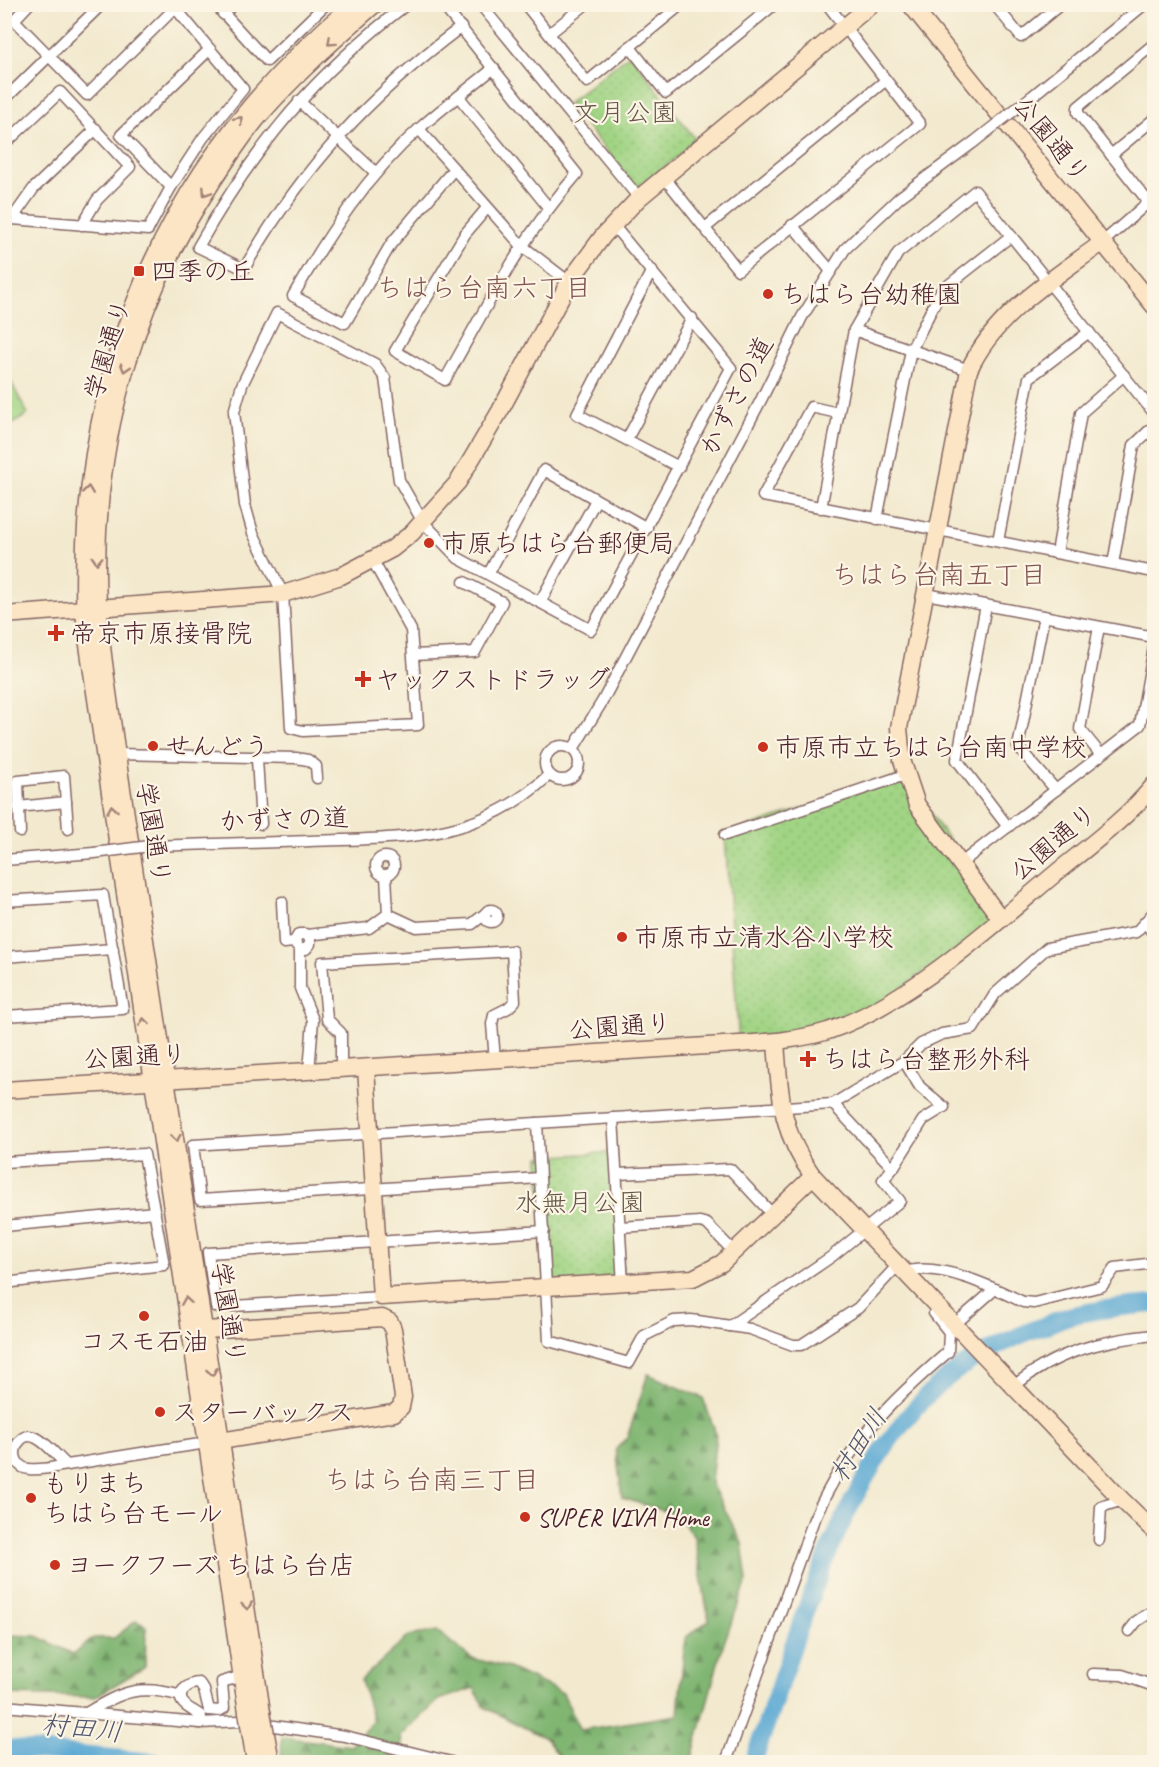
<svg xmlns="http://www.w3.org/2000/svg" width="1159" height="1767" font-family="Caveat,'Klee One',sans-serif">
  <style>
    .grass { fill: url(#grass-dots); stroke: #767a58; stroke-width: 1.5 }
    .forest { fill: url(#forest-firs); stroke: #656a4e; stroke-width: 1.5 }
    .garden { fill: #a1d484; stroke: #767a58; stroke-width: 1.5 }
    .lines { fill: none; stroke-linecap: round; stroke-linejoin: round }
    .river { stroke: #5aa8d3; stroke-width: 18 }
    .street-casing { stroke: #856664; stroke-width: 13 }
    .secondary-casing { stroke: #856664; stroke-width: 19 }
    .street { stroke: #fff; stroke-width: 10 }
    .secondary { stroke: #fce5c4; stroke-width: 16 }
    .street-bridge-casing { stroke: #856664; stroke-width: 13; stroke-linecap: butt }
    .secondary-bridge-casing { stroke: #856664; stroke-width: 19; stroke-linecap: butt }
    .street-bridge { stroke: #fff; stroke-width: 10 }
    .secondary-bridge { stroke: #fce5c4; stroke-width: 16 }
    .oneway { stroke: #a38278 }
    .poi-dot { fill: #c8321e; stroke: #fcf5e5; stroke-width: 2 }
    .labels { text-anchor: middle; stroke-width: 4.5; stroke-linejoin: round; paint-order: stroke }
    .park-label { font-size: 26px; fill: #645546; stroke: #fcf5e5 }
    .street-label { font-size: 26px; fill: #4a1f2b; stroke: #fcf5e5 }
    .poi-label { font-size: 26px; fill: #4a1f2b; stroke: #fcf5e5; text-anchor: start }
    .neighbourhood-label { font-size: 27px; fill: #815450; stroke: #fcf5e5 }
    .water-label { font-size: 27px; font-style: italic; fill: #50566e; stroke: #fcf5e5 }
  </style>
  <defs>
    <pattern id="grass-dots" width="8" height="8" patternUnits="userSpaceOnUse" patternTransform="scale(1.5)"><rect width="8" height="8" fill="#a1d484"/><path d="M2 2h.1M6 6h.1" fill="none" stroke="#8cb672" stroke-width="1.8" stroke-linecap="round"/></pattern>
    <pattern id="forest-firs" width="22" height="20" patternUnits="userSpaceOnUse" patternTransform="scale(1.5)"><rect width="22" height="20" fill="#80b672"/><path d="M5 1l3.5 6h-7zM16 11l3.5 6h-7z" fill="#6b935e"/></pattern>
  </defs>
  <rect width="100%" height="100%" fill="#fcf5e5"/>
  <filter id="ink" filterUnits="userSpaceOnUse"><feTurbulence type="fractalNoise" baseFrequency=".0167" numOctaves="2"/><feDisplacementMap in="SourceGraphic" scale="12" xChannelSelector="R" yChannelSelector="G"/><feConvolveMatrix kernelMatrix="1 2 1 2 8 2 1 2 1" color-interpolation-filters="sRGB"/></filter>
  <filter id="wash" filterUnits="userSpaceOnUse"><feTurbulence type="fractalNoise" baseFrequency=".008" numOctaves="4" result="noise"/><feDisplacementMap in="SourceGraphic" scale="24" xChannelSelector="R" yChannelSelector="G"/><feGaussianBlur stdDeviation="1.35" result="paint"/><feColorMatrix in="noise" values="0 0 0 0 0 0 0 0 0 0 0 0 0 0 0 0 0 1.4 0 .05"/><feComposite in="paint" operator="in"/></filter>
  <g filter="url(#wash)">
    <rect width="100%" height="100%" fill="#f2e9ce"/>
    <g class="grass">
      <polygon points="630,54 697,141 637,189 568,103"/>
      <polygon points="905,775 1001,919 858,1018 739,1044 725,835"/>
      <polygon points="615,1152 623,1284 547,1288 539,1157"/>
    </g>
    <g class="forest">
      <polygon points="648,1374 703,1398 716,1434 711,1483 742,1543 747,1581 722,1648 691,1762 562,1762 547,1739 484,1707 474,1688 439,1700 401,1736 403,1756 421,1762 323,1762 281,1757 282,1737 351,1746 373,1721 361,1680 409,1636 437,1631 471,1658 509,1668 563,1693 580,1730 678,1715 685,1638 709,1620 694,1537 678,1515 622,1498 616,1449 627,1438"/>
      <polygon points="136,1621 146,1626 145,1667 95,1697 5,1695 5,1635 37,1636 73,1654 94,1638 114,1638"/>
    </g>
    <polygon class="garden" points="5,371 28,414 5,429 4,429"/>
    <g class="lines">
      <g class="river">
        <polyline points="4,1748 155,1762"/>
        <path d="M753,1762C797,1641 840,1469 941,1383C967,1360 1003,1342 1035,1329C1048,1325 1060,1318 1073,1315C1100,1309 1127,1306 1154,1304"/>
      </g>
    </g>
  </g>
  <g filter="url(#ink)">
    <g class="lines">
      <defs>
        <g id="street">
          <polyline points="29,4 14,20 87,95 175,8"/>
          <polyline points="172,4 243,89 203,138 171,187 121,135 210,49"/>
          <polyline points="215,4 267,61 326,4"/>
          <path d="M407,4C314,75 255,146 198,247L244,269C302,168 368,97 461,27"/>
          <path d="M442,4L577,174C520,239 487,306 445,380L395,351L465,234L487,208"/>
          <polyline points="480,4 639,198"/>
          <polyline points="525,4 587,82 682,4"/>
          <polyline points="994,4 1021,37 1061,4"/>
          <polyline points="223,14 234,4"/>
          <polyline points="549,34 586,4"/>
          <polyline points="1154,44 1078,107 1078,113 1154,209"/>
          <polyline points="630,47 666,93 775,4"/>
          <polyline points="459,97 548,207"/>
          <polyline points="1031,97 1145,4"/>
          <polyline points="4,100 102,4"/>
          <polyline points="299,101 376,173"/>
          <polyline points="96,129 34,188 12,219 148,230 171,187"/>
          <polyline points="419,129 521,245 569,282"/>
          <polyline points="10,139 60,92 130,167 97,200 82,225"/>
          <polyline points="1111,155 1154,119"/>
          <path d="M454,169L391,244L345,323L293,296C328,235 367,175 420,128C443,107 470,88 494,68"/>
          <polyline points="664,177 738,270 920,124 827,4"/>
          <polyline points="792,225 831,271"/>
          <polyline points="705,228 885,81"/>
          <polyline points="1103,242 1152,199"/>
          <polyline points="652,270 577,414 679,467"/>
          <polyline points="854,330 969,370"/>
          <polyline points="838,413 811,407 763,496 1154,572"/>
          <polyline points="627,439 692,318"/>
          <polyline points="821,508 854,330 898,253 975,191 1154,413"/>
          <polyline points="877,519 911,350 941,291 1011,236"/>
          <polyline points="998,541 1029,378 1089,332"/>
          <polyline points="1057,553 1081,413 1124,375"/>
          <polyline points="373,561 411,630 418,725 303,731 291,728 283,594 253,533 245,505 234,412 242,385 277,313 375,364 385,378 399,480 423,522 458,558 591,630 731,368 613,225"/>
          <polyline points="1113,564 1134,445 1154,426"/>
          <polyline points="489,573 544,470 647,528"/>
          <polyline points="926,594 1154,637"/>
          <polyline points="540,602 596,500"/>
          <polyline points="986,605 957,760 1008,827"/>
          <polyline points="1044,616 1018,747 1056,790"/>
          <polyline points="1099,627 1080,729 1101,755"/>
          <polyline points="414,655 475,652 502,602 464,582"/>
          <circle cx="562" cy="763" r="17"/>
          <polyline points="573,749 602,702 761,400 802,317 845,249 900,197 974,142"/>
          <polyline points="116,754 296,758 308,760 316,766 317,778"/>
          <polyline points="257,759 261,824"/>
          <polyline points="18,807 66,802"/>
          <polyline points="20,832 18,781 64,776 68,829"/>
          <polyline points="725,835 905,775"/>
          <path d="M150,846C204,844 257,843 310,841C401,838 478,842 549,775"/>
          <circle cx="385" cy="866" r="9"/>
          <polyline points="4,860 94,853"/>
          <polyline points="961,863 1140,725 1154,647"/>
          <polyline points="386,875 388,914"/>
          <polyline points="4,901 103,895 123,1009 4,1016"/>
          <polyline points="282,902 284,943 294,942"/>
          <circle cx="491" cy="916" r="6"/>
          <polyline points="1146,923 1154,935"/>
          <polyline points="307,935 369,928 388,914 416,927 472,924 485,914"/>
          <polyline points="300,949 306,949 310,944 310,938 305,934 299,934 294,942 300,949 300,988 313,1020 309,1072"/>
          <polyline points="4,957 113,949"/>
          <polyline points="341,1070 341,1033 327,1019 322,962 512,951 515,1001 508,1008 494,1015 492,1024 495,1060"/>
          <polyline points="833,1104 893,1168"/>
          <polyline points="613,1118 623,1284"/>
          <polyline points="537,1123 549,1341 629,1363 644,1336 674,1321 691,1320 750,1329 793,1345 801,1345 858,1308 898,1265"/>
          <polyline points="4,1162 144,1154 164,1265 4,1283"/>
          <polyline points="617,1174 730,1169 773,1215"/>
          <polyline points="540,1178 200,1200 193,1145 833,1104 904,1061 921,1044 942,1034 973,1029 995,994 1047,948 1136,932 1154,912"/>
          <polyline points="4,1226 155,1212"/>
          <polyline points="620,1227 700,1222 707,1224 734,1252"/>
          <path d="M905,1272C939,1261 992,1287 1023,1302L1034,1303L1102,1286L1115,1268L1154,1263"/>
          <polyline points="381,1297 216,1307 208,1253 544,1231"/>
          <polyline points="955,1324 995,1289"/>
          <polyline points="730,1326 831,1257 900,1201 883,1180 893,1168 923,1120 944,1107 920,1087 904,1061"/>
          <path d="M1013,1387C1054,1352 1102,1340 1154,1335"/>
          <path d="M67,1465C56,1457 31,1419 17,1445C12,1455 17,1468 29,1469C44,1471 64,1465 80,1463C122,1456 165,1449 208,1443"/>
          <polyline points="1099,1540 1101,1507 1122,1500"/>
          <polyline points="1129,1631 1137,1621 1154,1610"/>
          <polyline points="1093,1674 1122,1675 1154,1686"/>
          <polyline points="4,1706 200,1723 239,1721 345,1736 451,1762"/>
          <path d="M88,1712C124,1691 139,1684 181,1696"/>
          <path d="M200,1723L201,1716C196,1712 189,1709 185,1705C173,1694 188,1683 199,1683L204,1690L209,1710L219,1711L224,1708L222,1682L242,1676"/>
          <path d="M726,1762L814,1519C849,1443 885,1406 948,1352L949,1332L934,1313"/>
        </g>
        <g id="secondary">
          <polyline points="910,4 1154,306"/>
          <polyline points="4,615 283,594 341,576 392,549 412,533 458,482 500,411 569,282 603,236 639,198 872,4"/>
          <path d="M1001,919L917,805L902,760L899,728L969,370C995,313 1055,278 1103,242"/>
          <path d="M776,1042C780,1094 780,1132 813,1176L1122,1500L1154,1531"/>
          <polyline points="366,1068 381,1297 693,1278 722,1263 813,1176"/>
          <path d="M4,1090L739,1044C769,1042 799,1040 828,1031C908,1004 992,926 1056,873C1090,845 1126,819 1154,785"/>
          <polyline points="206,1330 382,1318 390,1322 393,1329 403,1397 401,1407 394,1413 214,1442"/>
          <path d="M247,1712L85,625C74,379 162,162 354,4"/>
          <path d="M262,1712L116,749C108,689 97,629 97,569C97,431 136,299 211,184C227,160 242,136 261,114C296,74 335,39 375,4"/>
        </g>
      </defs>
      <use href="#street" class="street-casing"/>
      <use href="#secondary" class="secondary-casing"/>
      <use href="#street" class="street"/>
      <use href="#secondary" class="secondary"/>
      <defs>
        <g id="street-bridge">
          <polyline points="974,142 1031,97"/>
          <polyline points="94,853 150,846"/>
        </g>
        <g id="secondary-bridge">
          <polyline points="247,1712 255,1762"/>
          <polyline points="262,1712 271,1762"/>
        </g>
      </defs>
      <use href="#street-bridge" class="street-bridge-casing"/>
      <use href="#secondary-bridge" class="secondary-bridge-casing"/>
      <use href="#street-bridge" class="street-bridge"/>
      <use href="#secondary-bridge" class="secondary-bridge"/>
    </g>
    <defs><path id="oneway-chevron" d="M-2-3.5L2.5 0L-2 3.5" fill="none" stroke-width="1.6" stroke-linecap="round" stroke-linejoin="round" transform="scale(1.5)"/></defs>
    <g class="oneway">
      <use href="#oneway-chevron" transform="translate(331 42) rotate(138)"/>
      <use href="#oneway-chevron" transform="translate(239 120) rotate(-50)"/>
      <use href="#oneway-chevron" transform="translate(206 192) rotate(123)"/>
      <use href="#oneway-chevron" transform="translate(125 368) rotate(107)"/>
      <use href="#oneway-chevron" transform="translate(88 490) rotate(-83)"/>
      <use href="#oneway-chevron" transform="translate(97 560) rotate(92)"/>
      <use href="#oneway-chevron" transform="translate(112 809) rotate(-99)"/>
      <use href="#oneway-chevron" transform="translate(144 1022) rotate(-98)"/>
      <use href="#oneway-chevron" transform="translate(176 1138) rotate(81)"/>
      <use href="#oneway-chevron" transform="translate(186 1301) rotate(-99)"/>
      <use href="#oneway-chevron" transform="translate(212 1372) rotate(81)"/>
      <use href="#oneway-chevron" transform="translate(247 1606) rotate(82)"/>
    </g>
  </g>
  <g class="poi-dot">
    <rect x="133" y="265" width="12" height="12" rx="3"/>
    <circle cx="768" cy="294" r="6"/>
    <circle cx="429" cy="543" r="6"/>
    <path d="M53 624h6v6h6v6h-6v6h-6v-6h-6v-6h6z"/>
    <path d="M360 670h6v6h6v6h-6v6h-6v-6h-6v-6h6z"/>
    <circle cx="153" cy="746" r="6"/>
    <circle cx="763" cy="747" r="6"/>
    <circle cx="622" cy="937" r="6"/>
    <path d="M805 1050h6v6h6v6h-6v6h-6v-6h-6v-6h6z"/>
    <circle cx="144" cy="1316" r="6"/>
    <circle cx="160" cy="1412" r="6"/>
    <circle cx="31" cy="1498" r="6"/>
    <circle cx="525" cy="1517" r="6"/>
    <circle cx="55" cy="1565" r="6"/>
  </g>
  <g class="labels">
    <g class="park-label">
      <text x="625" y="121">文月公園</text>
      <text x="580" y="1211">水無月公園</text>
    </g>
    <g class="street-label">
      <text transform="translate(1052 139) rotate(51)" y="9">公園通り</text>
      <text transform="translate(107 349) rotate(-73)" y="9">学園通り</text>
      <text transform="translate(736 396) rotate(-63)" y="9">かずさの道</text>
      <text transform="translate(284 819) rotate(-2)" y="9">かずさの道</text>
      <text transform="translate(154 833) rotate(81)" y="9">学園通り</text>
      <text transform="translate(1053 842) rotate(-40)" y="9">公園通り</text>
      <text transform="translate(620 1026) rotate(-4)" y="9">公園通り</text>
      <text transform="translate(135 1056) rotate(-3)" y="9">公園通り</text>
      <text transform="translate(229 1313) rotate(81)" y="9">学園通り</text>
    </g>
    <g class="poi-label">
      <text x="151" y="280">四季の丘</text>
      <text x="780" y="303">ちはら台幼稚園</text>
      <text x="441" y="552">市原ちはら台郵便局</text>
      <text x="70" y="642">帝京市原接骨院</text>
      <text x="375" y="688">ヤックストドラッグ</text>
      <text x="165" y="755">せんどう</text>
      <text x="775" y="756">市原市立ちはら台南中学校</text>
      <text x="634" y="946">市原市立清水谷小学校</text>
      <text x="822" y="1068">ちはら台整形外科</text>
      <text x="144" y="1350" text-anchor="middle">コスモ石油</text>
      <text x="172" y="1421">スターバックス</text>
      <text x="43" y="1492">もりまち<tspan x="43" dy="30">ちはら台モール</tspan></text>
      <text x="537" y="1526">SUPER VIVA Home</text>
      <text x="67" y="1574">ヨークフーズ ちはら台店</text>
    </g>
    <g class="neighbourhood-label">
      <text x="484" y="297">ちはら台南六丁目</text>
      <text x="939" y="584">ちはら台南五丁目</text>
      <text x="432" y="1489">ちはら台南三丁目</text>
    </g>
    <g class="water-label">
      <text transform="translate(858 1445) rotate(-57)" y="9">村田川</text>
      <text transform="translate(82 1728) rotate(6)" y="9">村田川</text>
    </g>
  </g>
  <rect width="1159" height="1767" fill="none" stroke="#fcf5e5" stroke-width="24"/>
</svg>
